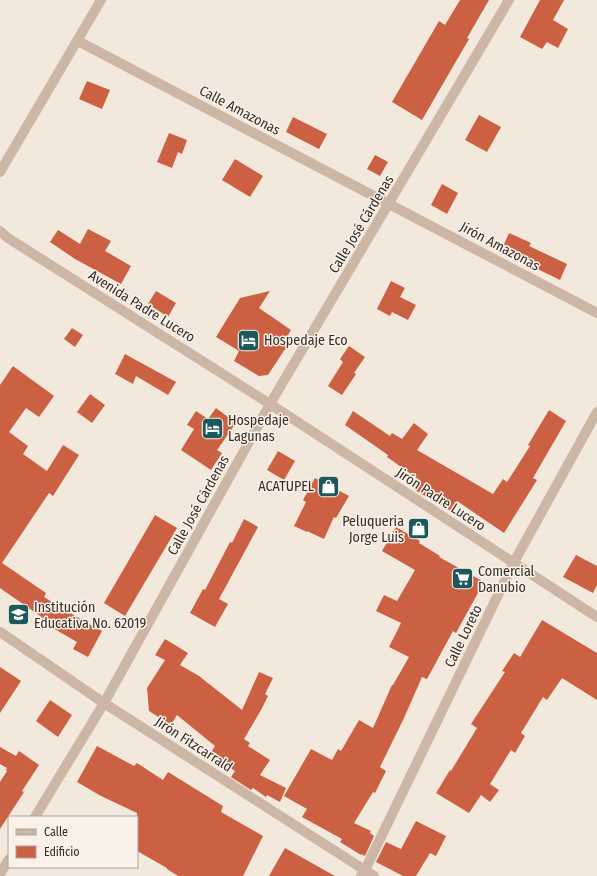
<svg xmlns="http://www.w3.org/2000/svg" width="597" height="876" font-family="'Fira Sans Condensed',sans-serif">
  <style>
    .building { fill: #cb6142 }
    .lines { fill: none; stroke-linecap: round; stroke-linejoin: round }
    .minor { stroke: #ccb7a7; stroke-width: 10 }
    .labels { text-anchor: middle; stroke-width: 3; stroke-linejoin: round; paint-order: stroke }
    .street-label { font-size: 14px; fill: #382d28; stroke: #faf2e9 }
    .poi-label { font-size: 14px; fill: #382d28; stroke: #faf2e9; text-anchor: start }
  </style>
  <rect width="100%" height="100%" fill="#f3e8dc"/>
  <g class="building">
    <polygon points="460,0 489,0 467,38 469,39 422,120 392,102 439,21 445,25"/>
    <polygon points="540,0 564,0 553,20 568,29 558,48 547,42 542,49 520,37"/>
    <polygon points="87,81 110,90 102,109 79,99"/>
    <polygon points="479,115 501,127 487,152 465,140"/>
    <polygon points="293,117 327,134 319,149 286,132"/>
    <polygon points="169,133 187,140 182,154 178,152 172,168 157,162"/>
    <polygon points="375,155 388,162 380,176 367,169"/>
    <polygon points="235,159 263,176 250,197 222,180"/>
    <polygon points="442,184 458,193 447,214 431,205"/>
    <polygon points="88,229 111,241 105,251 131,266 121,284 75,259 50,242 58,230 80,244"/>
    <polygon points="509,233 531,243 529,246 567,264 560,280 501,251"/>
    <polygon points="391,281 405,288 400,297 416,305 408,320 392,312 390,316 377,309"/>
    <polygon points="156,291 176,303 168,317 148,304"/>
    <polygon points="270,291 259,308 291,330 283,343 287,346 268,375 259,376 234,361 239,351 216,337 240,298"/>
    <polygon points="72,328 83,335 75,347 64,339"/>
    <polygon points="349,346 365,357 354,373 356,374 342,395 328,386 343,362 340,359"/>
    <polygon points="125,354 176,382 168,395 136,376 133,384 115,374"/>
    <polygon points="13,366 54,396 39,417 26,408 9,432 28,446 23,454 47,471 63,445 79,455 53,496 49,493 2,563 46,593 44,597 87,623 102,631 88,657 73,649 77,642 51,627 53,625 0,588 0,385"/>
    <polygon points="90,394 105,405 92,423 77,412"/>
    <polygon points="216,408 236,423 217,450 222,453 211,470 181,450 194,429 187,425 196,411 208,419"/>
    <polygon points="549,410 566,421 533,478 537,480 504,533 457,501 451,511 415,490 421,481 387,457 388,455 345,425 353,411 390,436 392,433 402,439 414,423 428,434 417,450 493,494 503,479 507,482 530,446 528,445"/>
    <polygon points="278,451 295,461 284,480 267,470"/>
    <polygon points="315,478 349,496 336,518 334,517 324,539 307,531 307,532 294,526 306,502 303,500"/>
    <polygon points="155,515 177,528 125,616 104,603"/>
    <polygon points="244,519 258,527 219,599 228,604 215,627 190,613 203,589 205,590 230,542 232,543"/>
    <polygon points="396,527 420,541 419,543 440,556 439,557 484,582 456,633 453,631 427,679 422,677 404,718 380,767 386,771 375,793 373,792 354,823 371,831 370,833 374,836 365,856 361,854 361,855 340,842 342,839 302,817 307,809 284,796 311,749 332,760 338,749 341,751 359,720 373,728 392,685 393,685 409,657 389,647 401,623 376,611 384,595 397,601 415,570 382,551"/>
    <polygon points="576,555 597,566 597,585 593,593 563,577"/>
    <polygon points="542,620 597,653 597,700 562,678 547,700 543,697 521,733 525,736 515,753 511,750 490,784 499,790 490,802 481,795 469,813 436,793 450,770 451,771 477,728 471,724 505,672 502,671 514,653 520,657"/>
    <polygon points="165,639 188,653 180,665 199,676 242,710 259,672 273,678 265,694 268,696 261,710 244,739 250,743 248,746 270,760 260,775 286,788 280,802 267,795 266,797 253,788 251,790 231,777 235,771 210,754 215,746 177,715 171,725 149,711 147,688 165,660 155,655"/>
    <polygon points="0,667 21,681 0,713"/>
    <polygon points="50,700 72,715 58,737 36,721"/>
    <polygon points="97,746 134,766 137,763 163,780 168,772 223,806 221,812 263,836 243,876 178,876 167,869 167,868 137,851 137,813 101,796 77,782"/>
    <polygon points="0,747 16,756 19,751 39,765 22,791 24,792 0,829 0,782 7,771 6,770 7,768 0,764"/>
    <polygon points="416,821 446,836 436,856 430,853 416,876 403,876 376,862 386,842 401,849"/>
    <polygon points="285,848 335,876 269,876"/>
  </g>
  <g class="lines">
    <g class="minor">
      <polyline points="78,41 597,313"/>
      <polyline points="0,172 101,0"/>
      <polyline points="0,231 8,238 270,404 597,617"/>
      <polyline points="0,632 104,703 374,876"/>
      <polyline points="35,817 104,703 270,404 509,0"/>
      <polyline points="0,874 9,859"/>
      <polyline points="361,876 365,870 514,562 597,412"/>
    </g>
  </g>
  <defs>
    <symbol id="hotel-square" viewBox="-11 -11 22 22"><rect x="-9" y="-9" width="18" height="18" rx="4" fill="#1b595c" stroke="#faf2e9"/><path d="M-6-4.5h1.5V1H6V5H4.5V3h-9V5H-6ZM-4 0a1.8 1.8 0 1 1 3.6 0ZM.5 0V-2.5h3Q6-2.5 6 0Z" fill="#fff"/></symbol>
    <symbol id="shop-square" viewBox="-11 -11 22 22"><rect x="-9" y="-9" width="18" height="18" rx="4" fill="#1b595c" stroke="#faf2e9"/><path d="M-5-2.5h2.3a2.7 3.5 0 0 1 5.4 0H5L5.5 6h-11ZM-1.5-2.5h3a1.5 2.3 0 0 0-3 0Z" fill="#fff"/></symbol>
    <symbol id="supermarket-square" viewBox="-11 -11 22 22"><rect x="-9" y="-9" width="18" height="18" rx="4" fill="#1b595c" stroke="#faf2e9"/><path d="M-6-5.5h2.5l.6 2H6L4.5 2H-2.5L-4.4-4H-6ZM-1.5 3.2a1.3 1.3 0 1 0 .1 0ZM3 3.2a1.3 1.3 0 1 0 .1 0Z" fill="#fff"/></symbol>
    <symbol id="school-square" viewBox="-11 -11 22 22"><rect x="-9" y="-9" width="18" height="18" rx="4" fill="#1b595c" stroke="#faf2e9"/><path d="M0-5L7-2L0 1L-7-2ZM-4 1L0 2.5L4 1V4Q0 6-4 4Z" fill="#fff"/></symbol>
  </defs>
  <g fill-rule="evenodd">
    <use href="#hotel-square" x="236" y="328" width="25" height="25"/>
    <use href="#hotel-square" x="200" y="416" width="25" height="25"/>
    <use href="#shop-square" x="316" y="474" width="25" height="25"/>
    <use href="#shop-square" x="406" y="516" width="25" height="25"/>
    <use href="#supermarket-square" x="450" y="566" width="25" height="25"/>
    <use href="#school-square" x="6" y="602" width="25" height="25"/>
  </g>
  <g class="labels">
    <g class="street-label">
      <text transform="translate(240 110) rotate(28)" y="5">Calle Amazonas</text>
      <text transform="translate(361 224) rotate(-59)" y="5">Calle José Cárdenas</text>
      <text transform="translate(500 246) rotate(28)" y="5">Jirón Amazonas</text>
      <text transform="translate(142 306) rotate(32)" y="5">Avenida Padre Lucero</text>
      <text transform="translate(441 499) rotate(33)" y="5">Jirón Padre Lucero</text>
      <text transform="translate(198 505) rotate(-61)" y="5">Calle José Cárdenas</text>
      <text transform="translate(463 636) rotate(-64)" y="5">Calle Loreto</text>
      <text transform="translate(194 744) rotate(33)" y="5">Jirón Fitzcarrald</text>
    </g>
    <g class="poi-label">
      <text x="264" y="345">Hospedaje Eco</text>
      <text x="228" y="425">Hospedaje<tspan x="228" dy="16">Lagunas</tspan></text>
      <text x="314" y="491" text-anchor="end">ACATUPEL</text>
      <text x="404" y="526" text-anchor="end">Peluqueria<tspan x="404" dy="16">Jorge Luis</tspan></text>
      <text x="478" y="576">Comercial<tspan x="478" dy="16">Danubio</tspan></text>
      <text x="34" y="612">Institución<tspan x="34" dy="16">Educativa No. 62019</tspan></text>
    </g>
  </g>
  <rect x="8" y="816" width="130" height="52" fill="#faf2e9" stroke="#aca39c"/>
  <rect x="16" y="829" width="20" height="6" fill="#ccb7a7" stroke="#aca39c"/>
  <text x="44" y="836" font-size="12" fill="#382d28">Calle</text>
  <rect x="16" y="846" width="20" height="12" fill="#cb6142" stroke="#aca39c"/>
  <text x="44" y="856" font-size="12" fill="#382d28">Edificio</text>
</svg>
